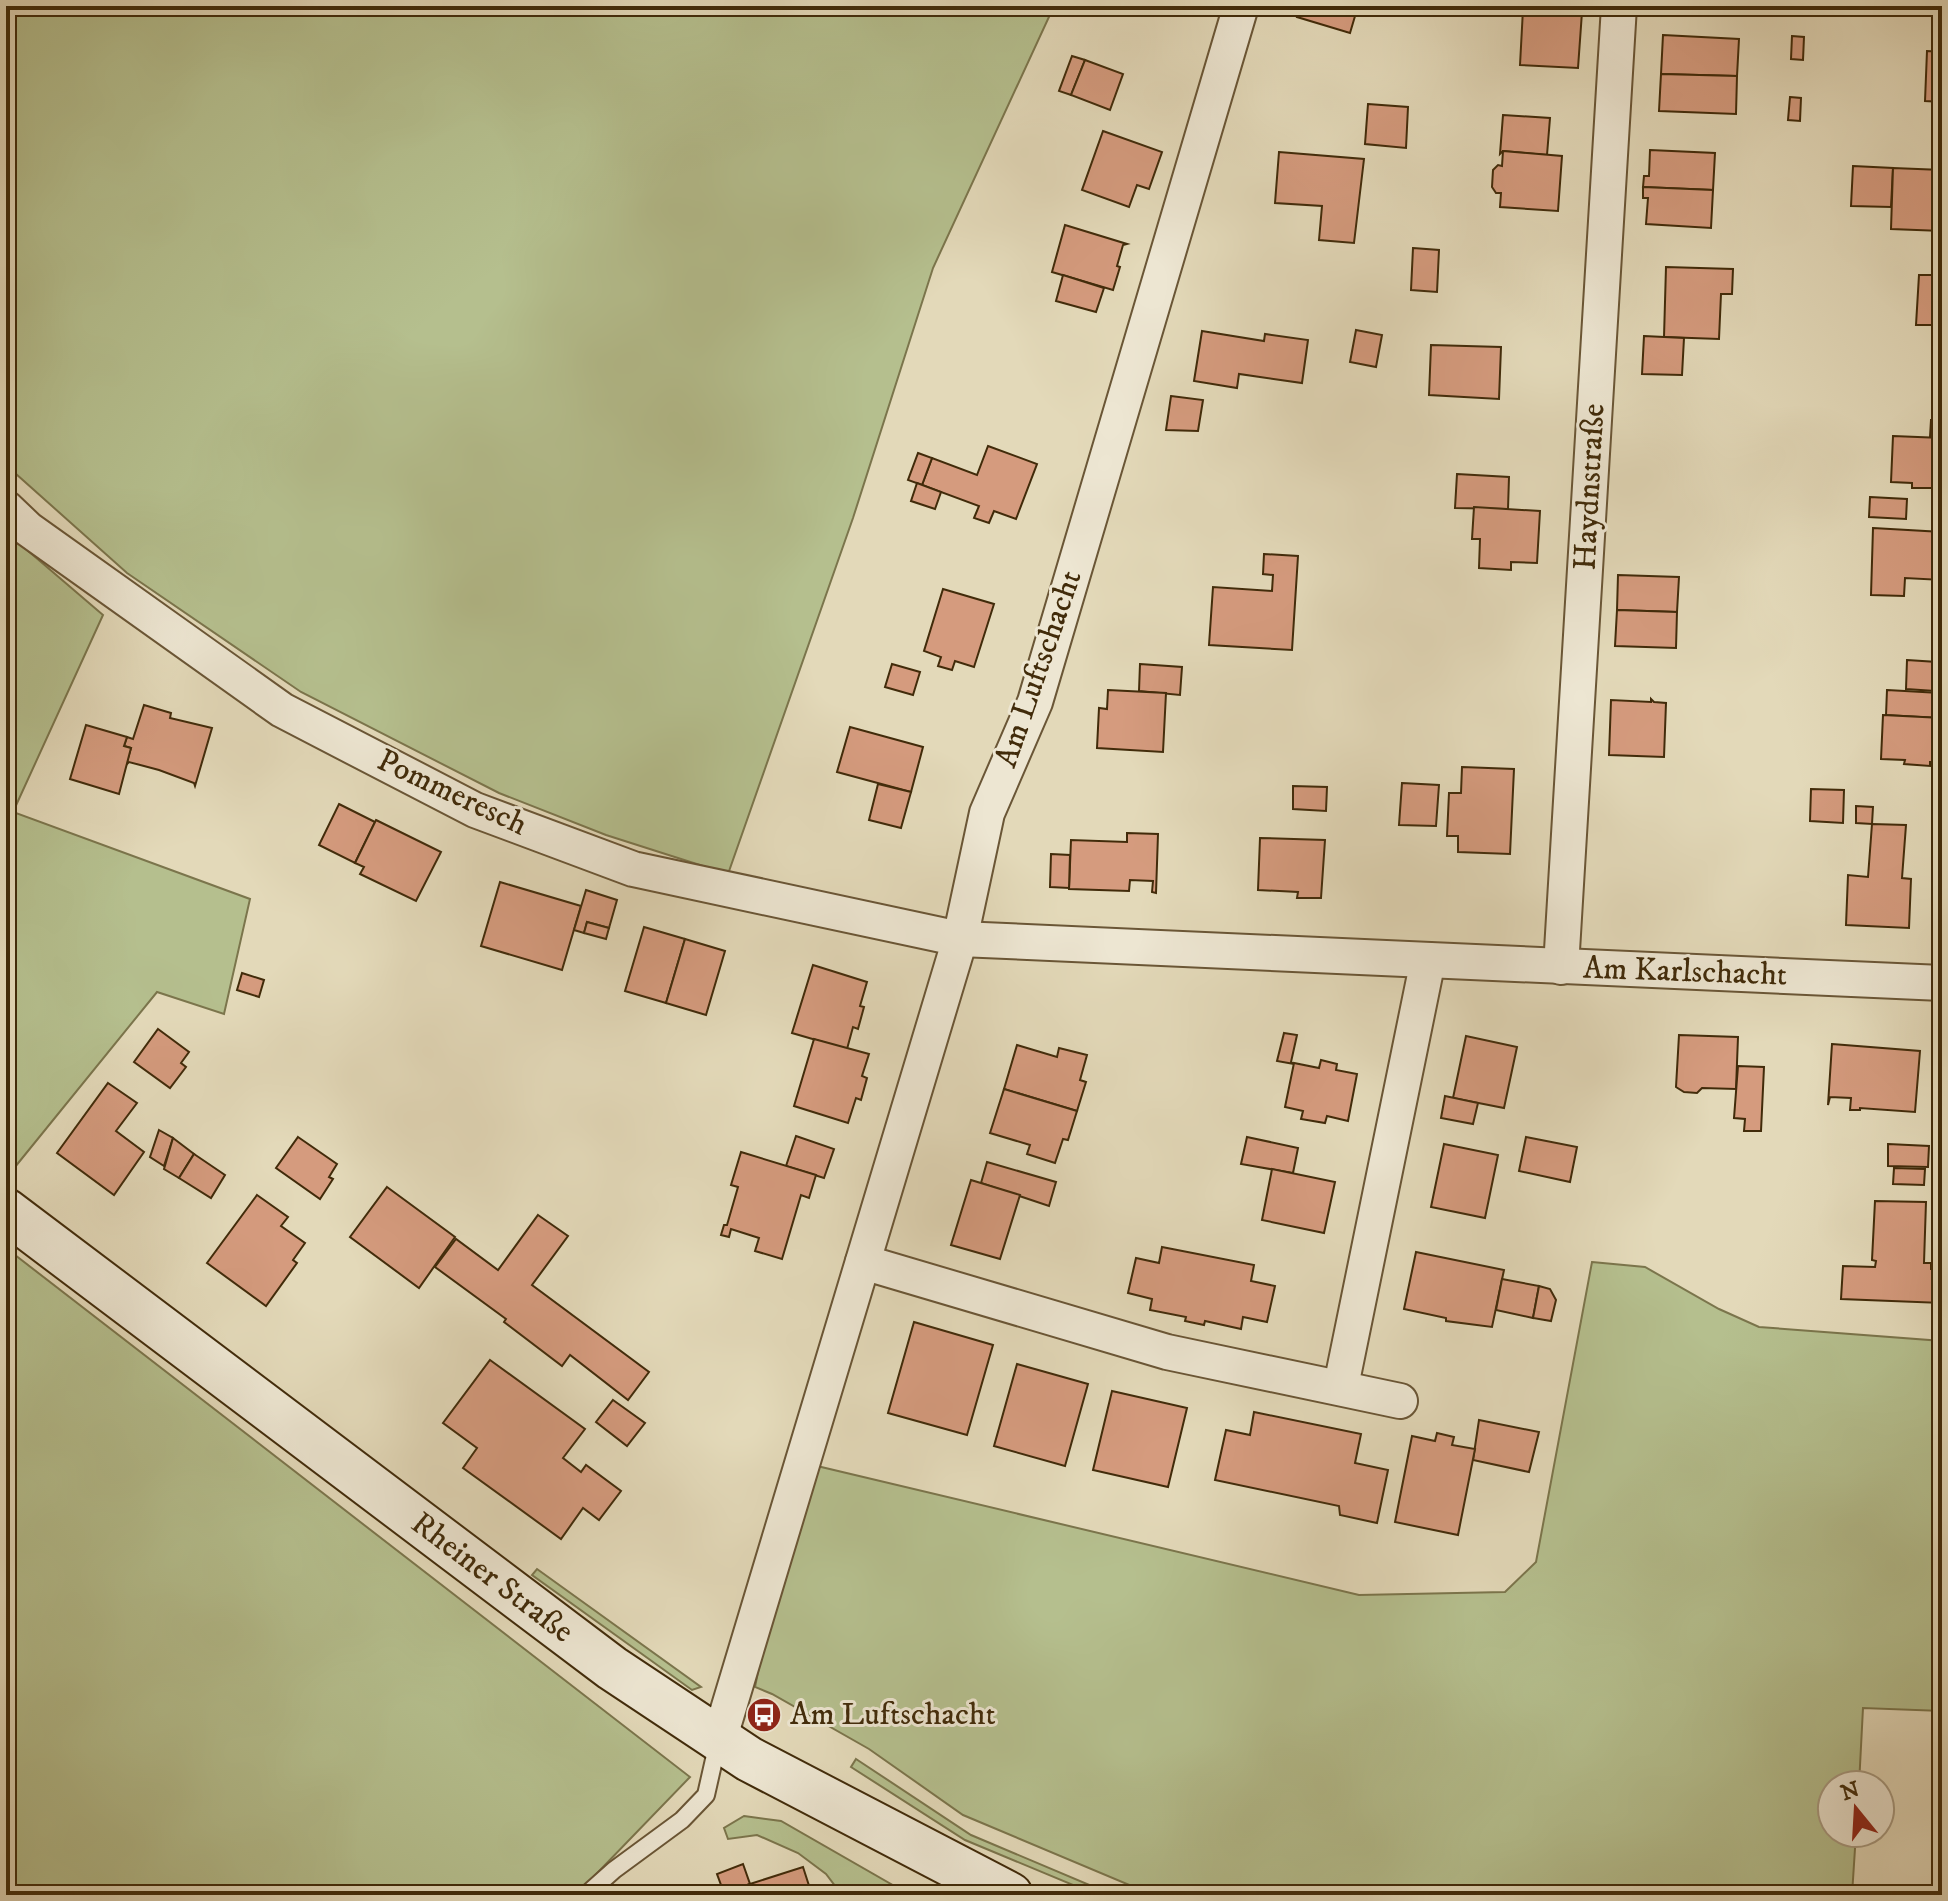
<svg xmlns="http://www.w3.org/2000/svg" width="1948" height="1901" font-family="'IM FELL DW Pica',serif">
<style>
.green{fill:#b5bf8e;stroke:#7b754c;stroke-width:2}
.building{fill:#d59b7e;stroke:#412b0a;stroke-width:2}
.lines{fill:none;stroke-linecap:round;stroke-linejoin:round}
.service-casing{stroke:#6a5636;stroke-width:20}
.minor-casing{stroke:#6a5636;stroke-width:38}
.secondary-casing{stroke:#412b0a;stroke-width:48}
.service{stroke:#ede6d2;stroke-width:16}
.minor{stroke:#ede6d2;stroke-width:34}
.secondary{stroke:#ede6d2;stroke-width:44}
.labels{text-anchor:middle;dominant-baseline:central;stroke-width:6;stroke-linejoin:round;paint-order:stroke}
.street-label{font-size:32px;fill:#412b0a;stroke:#ede6d2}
.poi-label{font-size:32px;fill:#412b0a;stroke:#ede6d2;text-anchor:start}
</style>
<rect width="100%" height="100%" fill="#e3d9b9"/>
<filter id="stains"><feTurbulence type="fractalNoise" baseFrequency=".0025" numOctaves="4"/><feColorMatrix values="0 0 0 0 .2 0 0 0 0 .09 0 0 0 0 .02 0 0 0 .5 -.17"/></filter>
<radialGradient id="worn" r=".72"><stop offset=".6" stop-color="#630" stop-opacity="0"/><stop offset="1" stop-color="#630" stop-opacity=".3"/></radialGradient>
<g class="green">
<path d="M6,6H1054L933,268L853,518L728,874L606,835L499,793L301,692L127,573L6,465Z"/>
<path d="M6,532L103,615L13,812L250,899L224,1014L157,992L15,1167L6,1160Z"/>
<path d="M6,1248L690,1777L576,1895H6Z"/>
<path d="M1592,1262L1645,1267L1719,1309L1759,1327L1942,1341V1711L1863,1708L1859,1785H1832V1833H1856L1852,1895H1153L963,1815L869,1749L772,1694L755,1687L767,1627L817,1466L1359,1595L1505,1592L1536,1562Z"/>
<path d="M537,1569L701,1687L692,1690L532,1575Z"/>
<path d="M856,1759L971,1835L1113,1895H1097L965,1840L851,1767Z"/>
<path d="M744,1816L781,1821L910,1895H842L826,1874L798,1853L757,1835L728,1839L724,1828Z"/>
</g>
<g class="building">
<path d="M1301,6H1358L1350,33L1297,17Z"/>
<path d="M1523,9L1582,12L1578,68L1520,65Z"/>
<path d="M1663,35L1739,39L1737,76L1661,74Z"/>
<path d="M1792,36L1804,37L1803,60L1791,59Z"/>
<path d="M1927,51L1942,52V102L1925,101Z"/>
<path d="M1072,56L1085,60L1071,95L1059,91Z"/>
<path d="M1085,60L1123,74L1110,110L1071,95Z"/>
<path d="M1661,74L1737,76L1736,114L1659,111Z"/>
<path d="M1790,97L1801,98L1800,121L1788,120Z"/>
<path d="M1368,104L1408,107L1406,148L1365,144Z"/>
<path d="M1503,115L1550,118L1547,155L1503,151L1500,154Z"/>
<path d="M1103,131L1162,152L1149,189L1137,185L1129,207L1082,190Z"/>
<path d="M1650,150L1715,153L1713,190L1643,187L1644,176H1649Z"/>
<path d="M1503,151L1562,156L1558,211L1500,207L1501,193H1496L1492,187L1493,170L1498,165L1502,166Z"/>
<path d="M1279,152L1364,159L1354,243L1319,240L1322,206L1275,203Z"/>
<path d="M1853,166L1893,168L1891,207L1851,206Z"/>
<path d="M1893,168L1942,170V231L1891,229Z"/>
<path d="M1643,187L1713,190L1711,228L1646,224L1648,198H1643Z"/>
<path d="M1065,225L1127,244L1123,245L1117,266L1120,267L1113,290L1052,272Z"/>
<path d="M1413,248L1439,250L1437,292L1411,290Z"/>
<path d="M1666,267L1733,269L1732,294H1721L1719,339L1664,337Z"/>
<path d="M1063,275L1104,288L1096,312L1056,301Z"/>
<path d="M1919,275H1942V325H1916Z"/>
<path d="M1356,330L1382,335L1376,367L1350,362Z"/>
<path d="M1202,331L1264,341L1265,334L1308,340L1302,383L1239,374L1237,388L1194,381Z"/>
<path d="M1644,336L1684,338L1682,375L1642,374Z"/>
<path d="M1431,345L1501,347L1499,399L1429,395Z"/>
<path d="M1171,396L1203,400L1198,431L1166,430Z"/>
<path d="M1931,420H1942V438L1930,437Z"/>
<path d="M1893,436L1942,438V484H1935L1934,488H1912V483L1891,482Z"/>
<path d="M988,446L1037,464L1016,519L994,511L989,523L974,518L979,506L922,485L932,458L977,475Z"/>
<path d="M918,453L932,458L922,485L908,480Z"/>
<path d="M1457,474L1509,477L1508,509L1455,508Z"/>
<path d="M917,483L941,492L935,509L911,501Z"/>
<path d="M1870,497L1907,499L1906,519L1869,517Z"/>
<path d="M1474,507L1540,511L1537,563L1511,562V570L1479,568L1480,539H1472Z"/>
<path d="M1873,528L1942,532V580L1905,578L1904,596L1871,595Z"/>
<path d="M1264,554L1298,556L1292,650L1209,645L1213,587L1272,591L1273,575L1263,574Z"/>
<path d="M1618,575L1679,577L1677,612L1617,610Z"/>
<path d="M943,589L994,604L974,667L955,661L952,670L938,666L941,657L924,651Z"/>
<path d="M1617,610L1677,612L1676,648L1615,646Z"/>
<path d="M1907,660L1937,662L1935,691L1906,689Z"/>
<path d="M892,664L920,672L913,695L885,687Z"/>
<path d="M1140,664L1182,667L1180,695L1139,691Z"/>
<path d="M1108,690L1166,693L1163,752L1097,748L1099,708L1107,709Z"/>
<path d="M1887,690L1940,693L1938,718L1886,715Z"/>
<path d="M1651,699L1654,702L1666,703L1664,757L1609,755L1611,700L1651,702Z"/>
<path d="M144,705L171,713L170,718L212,728L195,786L194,783L159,770L129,762L126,765L131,748L124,746L127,737L133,739Z"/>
<path d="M1883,715L1942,718V762H1930V766L1904,764L1905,760L1881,759Z"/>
<path d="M86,725L127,737L124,746L131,748L119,794L70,779Z"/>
<path d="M850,727L923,747L911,792L837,772Z"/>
<path d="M1462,767L1514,769L1510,854L1458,852V836H1447L1449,793H1461Z"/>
<path d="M1402,783L1439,785L1436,826L1399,825Z"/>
<path d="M878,784L911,792L901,828L869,820Z"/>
<path d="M1293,786L1327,787L1326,811L1293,809Z"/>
<path d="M1811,789L1844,790L1843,823L1810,821Z"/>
<path d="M339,804L375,822L355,863L319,845Z"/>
<path d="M1856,806L1873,807L1872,824L1856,823Z"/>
<path d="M376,820L441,852L416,901L360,874L364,867L355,863Z"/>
<path d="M1872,824L1906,825L1902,878L1911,879L1909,928L1846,925L1848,875L1868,877Z"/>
<path d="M1127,833L1158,834L1156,893L1152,892L1153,881L1130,880L1129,891L1069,889L1071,840L1127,842Z"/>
<path d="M1260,838L1325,840L1321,898H1297L1298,892L1258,890Z"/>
<path d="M1051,854L1070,855L1069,888L1050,887Z"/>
<path d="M500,882L581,906L562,970L481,946Z"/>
<path d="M586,890L617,900L609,928L587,922L584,933L574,930Z"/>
<path d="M587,922L609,928L606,939L584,933Z"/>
<path d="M644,927L685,939L666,1003L625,991Z"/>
<path d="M685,939L725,951L706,1015L666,1003Z"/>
<path d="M813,965L867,982L860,1006L864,1007L858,1029L853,1027L847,1049L792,1033Z"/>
<path d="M242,973L264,980L259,997L237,990Z"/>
<path d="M158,1029L189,1052L181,1063L186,1067L170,1088L134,1062Z"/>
<path d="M1284,1033L1297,1035L1291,1062L1294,1064L1277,1061Z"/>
<path d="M1679,1035L1738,1037L1736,1089L1702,1088L1697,1093L1684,1092L1676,1087Z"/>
<path d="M1466,1036L1517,1047L1504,1108L1453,1098Z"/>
<path d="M814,1039L869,1054L862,1076L867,1078L861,1100L856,1098L848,1123L794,1106Z"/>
<path d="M1832,1044L1920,1051L1915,1112L1860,1108V1110H1850L1851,1098L1830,1097L1828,1105Z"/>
<path d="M1017,1045L1057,1057L1059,1048L1087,1055L1080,1080L1086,1082L1077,1111L1004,1089Z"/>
<path d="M1321,1060L1337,1064L1336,1070L1357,1074L1348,1121L1327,1116L1325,1123L1301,1119L1303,1111L1285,1107L1294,1063L1319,1068Z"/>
<path d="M1738,1066L1764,1067L1761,1131H1744L1745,1119L1734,1118Z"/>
<path d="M108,1083L137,1103L116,1131L144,1152L114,1195L57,1153Z"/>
<path d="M1004,1089L1077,1111L1068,1140L1063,1139L1055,1163L1027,1154L1030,1145L990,1133Z"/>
<path d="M1445,1096L1478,1103L1473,1124L1441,1118Z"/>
<path d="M159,1130L173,1138L164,1166L150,1157Z"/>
<path d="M796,1136L834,1149L824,1178L786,1166Z"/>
<path d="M298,1137L337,1164L329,1177L333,1179L320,1199L276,1168Z"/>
<path d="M1247,1137L1298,1148L1293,1173L1241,1164Z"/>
<path d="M1526,1137L1577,1147L1570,1182L1519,1171Z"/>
<path d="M173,1138L194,1154L179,1178L164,1169Z"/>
<path d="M1444,1144L1498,1155L1485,1218L1431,1207Z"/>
<path d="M1888,1144L1929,1146L1928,1167L1888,1166Z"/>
<path d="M741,1152L816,1175L809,1198L801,1195L782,1259L755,1251L759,1238L731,1229L729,1237L721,1235L724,1225H727L738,1187L731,1185Z"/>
<path d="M194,1154L225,1175L211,1198L179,1178Z"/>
<path d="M987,1162L1056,1182L1049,1206L981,1183Z"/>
<path d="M1894,1168L1925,1169L1924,1185L1893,1184Z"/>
<path d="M1272,1169L1335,1182L1324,1233L1262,1220Z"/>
<path d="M971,1180L1020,1195L1000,1259L951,1245Z"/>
<path d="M387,1187L455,1237L419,1288L350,1237Z"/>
<path d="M257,1195L288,1217L281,1226L305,1243L293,1260L297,1263L266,1306L207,1263Z"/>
<path d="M1875,1201L1926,1202L1924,1263H1931V1269H1938V1277H1942V1303L1841,1299L1843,1266L1875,1267L1876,1261L1872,1260Z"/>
<path d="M538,1215L568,1236L532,1285L649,1372L628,1400L570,1355L562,1366L504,1322L506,1319L435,1267L456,1239L498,1270Z"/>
<path d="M1162,1247L1254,1265L1251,1281L1275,1286L1267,1322L1243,1317L1241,1329L1205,1321L1204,1325L1185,1321L1186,1317L1150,1310L1152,1299L1128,1293L1136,1258L1159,1263Z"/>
<path d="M1416,1252L1504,1270L1492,1327L1446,1321V1318L1404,1309Z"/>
<path d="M1502,1279L1539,1286L1533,1318L1496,1310Z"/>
<path d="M1539,1286L1550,1289L1556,1300L1551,1321L1533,1318Z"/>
<path d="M914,1322L993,1345L967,1435L888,1413Z"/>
<path d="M490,1360L585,1429L563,1458L581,1472L586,1465L621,1491L599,1520L583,1508L561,1539L463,1468L477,1448L443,1423Z"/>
<path d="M1017,1364L1088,1384L1065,1466L994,1446Z"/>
<path d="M1112,1391L1187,1408L1168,1487L1093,1470Z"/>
<path d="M613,1400L645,1423L627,1446L596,1422Z"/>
<path d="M1254,1412L1361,1434L1355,1463L1388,1470L1377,1523L1340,1515L1339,1506L1215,1480L1226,1430L1250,1435Z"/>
<path d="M1479,1420L1539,1432L1529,1472L1473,1460Z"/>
<path d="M1437,1433L1454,1437L1452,1445L1475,1449L1458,1535L1395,1522L1412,1436L1435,1441Z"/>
<path d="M1937,1843H1942V1878H1936Z"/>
<path d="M743,1864L750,1884L724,1893L717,1874Z"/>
<path d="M803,1867L812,1895H720L750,1884Z"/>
</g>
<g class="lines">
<g class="service-casing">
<path id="service" d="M586,1895L614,1870L682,1820L706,1795L718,1742"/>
</g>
<g class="minor-casing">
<g id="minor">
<path d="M6,508L28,529L282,710L475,810L633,869L960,939L1942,983"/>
<path d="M1561,967L1619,6"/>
<path d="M863,1262L1167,1352L1400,1401"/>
<path d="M1341,1386L1428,960"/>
<path d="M719,1740L960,939L987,813L1035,702L1241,6"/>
</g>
</g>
<g class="secondary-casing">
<path id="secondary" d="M6,1211L612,1668L749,1759L1010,1895"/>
</g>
<use href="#service" class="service"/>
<use href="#minor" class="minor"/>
<use href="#secondary" class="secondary"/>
</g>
<defs>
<g id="bus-disc" transform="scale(1.8)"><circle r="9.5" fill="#8f2418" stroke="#ede6d2"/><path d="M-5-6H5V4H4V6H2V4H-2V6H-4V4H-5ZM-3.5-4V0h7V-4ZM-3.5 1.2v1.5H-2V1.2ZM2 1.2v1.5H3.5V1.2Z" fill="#fff"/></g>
</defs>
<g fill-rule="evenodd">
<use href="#bus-disc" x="764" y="1715"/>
</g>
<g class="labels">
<g class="street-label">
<text transform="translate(1590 487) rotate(-87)">Haydnstraße</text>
<text transform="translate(1039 669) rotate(-71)">Am Luftschacht</text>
<text transform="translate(452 793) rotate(25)">Pommeresch</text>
<text transform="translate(1685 972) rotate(2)">Am Karlschacht</text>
<text transform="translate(492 1578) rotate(37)">Rheiner Straße</text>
</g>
<g class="poi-label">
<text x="790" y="1715">Am Luftschacht</text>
</g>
</g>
<rect width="1948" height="1901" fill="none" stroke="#e3d9b9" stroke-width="32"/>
<rect x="8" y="8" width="1932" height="1885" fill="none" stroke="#412b0a" stroke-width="4"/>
<rect x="16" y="16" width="1916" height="1869" fill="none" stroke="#412b0a" stroke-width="2"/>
<g transform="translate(1856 1809) rotate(342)"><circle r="38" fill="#ede6d2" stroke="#a89b82" stroke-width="2"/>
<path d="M0-6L14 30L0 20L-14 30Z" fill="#8f2418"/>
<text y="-12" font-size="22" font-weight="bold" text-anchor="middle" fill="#412b0a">N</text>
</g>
<rect width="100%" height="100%" filter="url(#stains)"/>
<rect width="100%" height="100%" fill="url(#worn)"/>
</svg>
